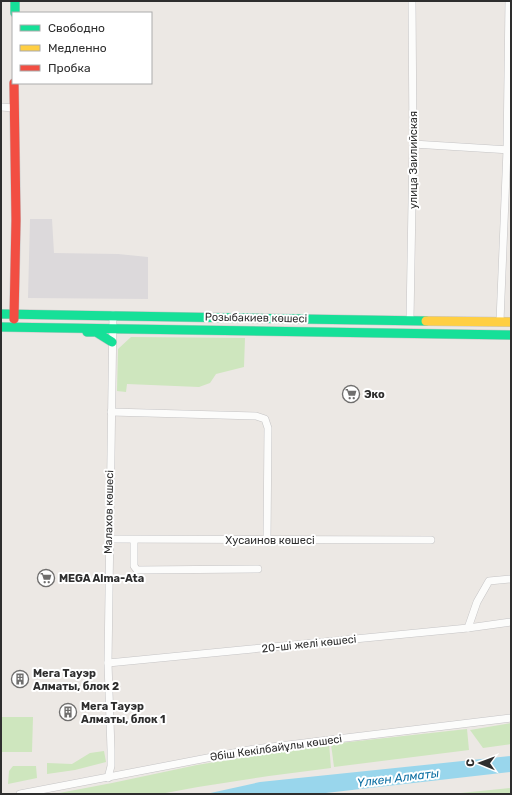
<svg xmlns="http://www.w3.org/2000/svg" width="512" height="795" font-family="Rubik,sans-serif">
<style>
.industrial{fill:#dcd9db}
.green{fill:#cee6be}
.water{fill:#99d6ec}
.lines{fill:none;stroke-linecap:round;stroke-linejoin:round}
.street-casing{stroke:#c5c4c5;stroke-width:8}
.fast-casing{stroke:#c5c4c5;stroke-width:10}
.slow-casing{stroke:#c5c4c5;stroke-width:10}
.jam-casing{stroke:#c5c4c5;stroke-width:10}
.street{stroke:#fcfcfb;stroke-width:7}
.fast{stroke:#16e098;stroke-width:9}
.slow{stroke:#ffcf43;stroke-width:9}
.jam{stroke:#f24e42;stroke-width:9}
.labels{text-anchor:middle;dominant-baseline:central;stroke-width:4;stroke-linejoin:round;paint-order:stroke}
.street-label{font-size:11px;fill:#2e2e2e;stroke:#fff}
.poi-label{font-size:11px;font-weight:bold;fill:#2e2e2e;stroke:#fff;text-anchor:start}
.water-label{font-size:12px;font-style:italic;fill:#0d6fa3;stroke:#fff}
</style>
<rect width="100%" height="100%" fill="#ece8e4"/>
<path class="industrial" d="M30,219H52L54,253L118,254L148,257V299L28,298Z"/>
<g class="green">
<path d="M131,337L245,338L244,367L216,374L210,383L199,387L127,384L126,392L117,391L118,349Z"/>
<path d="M1,717H33L32,752H1Z"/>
<path d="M511,723V744L483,748L470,730Z"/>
<path d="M467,729L469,750L334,767L331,744Z"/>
<path d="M329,743L331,768L269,776L198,787L160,794H54L112,783L197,765Z"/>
<path d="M104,751L106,762L75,770L47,774V763L72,764L90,753Z"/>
<path d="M13,766H36L37,778L8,784L9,771Z"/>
<path d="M511,788V794H451Z"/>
</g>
<path class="water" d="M511,756V772L317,794H206L260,782Z"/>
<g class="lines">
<g class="street-casing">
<g id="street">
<path d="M1,107L14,108"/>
<path d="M413,144L511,150"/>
<path d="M410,320L413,144L412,1"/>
<path d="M500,321L507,150L509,1"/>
<path d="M111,412L256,416L265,419L268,428L267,540"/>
<path d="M109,539L431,540"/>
<path d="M134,540V566L137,570L258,569"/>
<path d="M468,628L477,602L489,581L511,579"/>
<path d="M108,663L468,628L511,622"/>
<path d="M108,778L111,766V750L108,663L113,315"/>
<path d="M20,794L254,749L511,718"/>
</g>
</g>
<g class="fast-casing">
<g id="fast">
<path d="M15,1V13"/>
<path d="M1,314L426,321"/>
<path d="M1,327L511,335"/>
<path d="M87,332H96L112,342"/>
</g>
</g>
<g class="slow-casing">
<path id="slow" d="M426,321L511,322"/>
</g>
<g class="jam-casing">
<path id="jam" d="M14,83L16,220L14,319"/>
</g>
<use href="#street" class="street"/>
<use href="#fast" class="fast"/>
<use href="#slow" class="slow"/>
<use href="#jam" class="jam"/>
</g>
<defs>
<g id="supermarket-ring" transform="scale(0.9)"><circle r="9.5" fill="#fff" stroke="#706f6e" stroke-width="1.5"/><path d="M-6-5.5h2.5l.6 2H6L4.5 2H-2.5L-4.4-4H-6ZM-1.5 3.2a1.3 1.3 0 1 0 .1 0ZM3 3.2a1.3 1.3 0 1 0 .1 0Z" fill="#706f6e"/></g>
<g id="building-ring" transform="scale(0.9)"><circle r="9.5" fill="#fff" stroke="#706f6e" stroke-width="1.5"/><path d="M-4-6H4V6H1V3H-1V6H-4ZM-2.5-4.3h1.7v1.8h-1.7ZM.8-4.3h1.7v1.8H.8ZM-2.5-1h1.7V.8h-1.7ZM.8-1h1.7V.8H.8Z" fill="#706f6e"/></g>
</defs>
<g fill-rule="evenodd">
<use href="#supermarket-ring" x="351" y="394"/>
<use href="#supermarket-ring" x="46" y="578"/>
<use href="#building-ring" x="20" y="679"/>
<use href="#building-ring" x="68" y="712"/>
</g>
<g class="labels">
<g class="street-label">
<text transform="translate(413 160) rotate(-90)">улица Заилийская</text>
<text transform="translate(256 318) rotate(1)">Розыбакиев көшесі</text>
<text transform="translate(109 512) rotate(-89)">Малахов көшесі</text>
<text x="270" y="540">Хусаинов көшесі</text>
<text transform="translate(309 644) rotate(-6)">20-ші желі көшесі</text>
<text transform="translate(276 748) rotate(-8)">Әбіш Кекілбайұлы көшесі</text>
</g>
<g class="poi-label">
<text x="364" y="394">Эко</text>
<text x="59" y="578">MEGA Alma-Ata</text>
<text x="33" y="673">Мега Тауэр<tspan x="33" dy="13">Алматы, блок 2</tspan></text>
<text x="81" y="706">Мега Тауэр<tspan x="81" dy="13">Алматы, блок 1</tspan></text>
</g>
<g class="water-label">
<text transform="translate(398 778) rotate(-7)">Үлкен Алматы</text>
</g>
</g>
<rect width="512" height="795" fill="none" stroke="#2e2e2e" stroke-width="4"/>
<rect x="12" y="12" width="140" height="72" fill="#ffffff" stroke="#ababab"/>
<rect x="20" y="25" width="20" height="6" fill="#16e098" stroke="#ababab"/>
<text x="48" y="32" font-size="12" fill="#2e2e2e">Свободно</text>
<rect x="20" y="45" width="20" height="6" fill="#ffcf43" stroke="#ababab"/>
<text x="48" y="52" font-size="12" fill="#2e2e2e">Медленно</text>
<rect x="20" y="65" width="20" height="6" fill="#f24e42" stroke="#ababab"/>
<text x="48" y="72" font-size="12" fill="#2e2e2e">Пробка</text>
<g transform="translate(480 763) rotate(271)" stroke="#ffffff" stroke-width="3" paint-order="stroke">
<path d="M0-3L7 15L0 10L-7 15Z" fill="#2e2e2e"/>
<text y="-6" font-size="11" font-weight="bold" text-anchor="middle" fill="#2e2e2e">С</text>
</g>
</svg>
